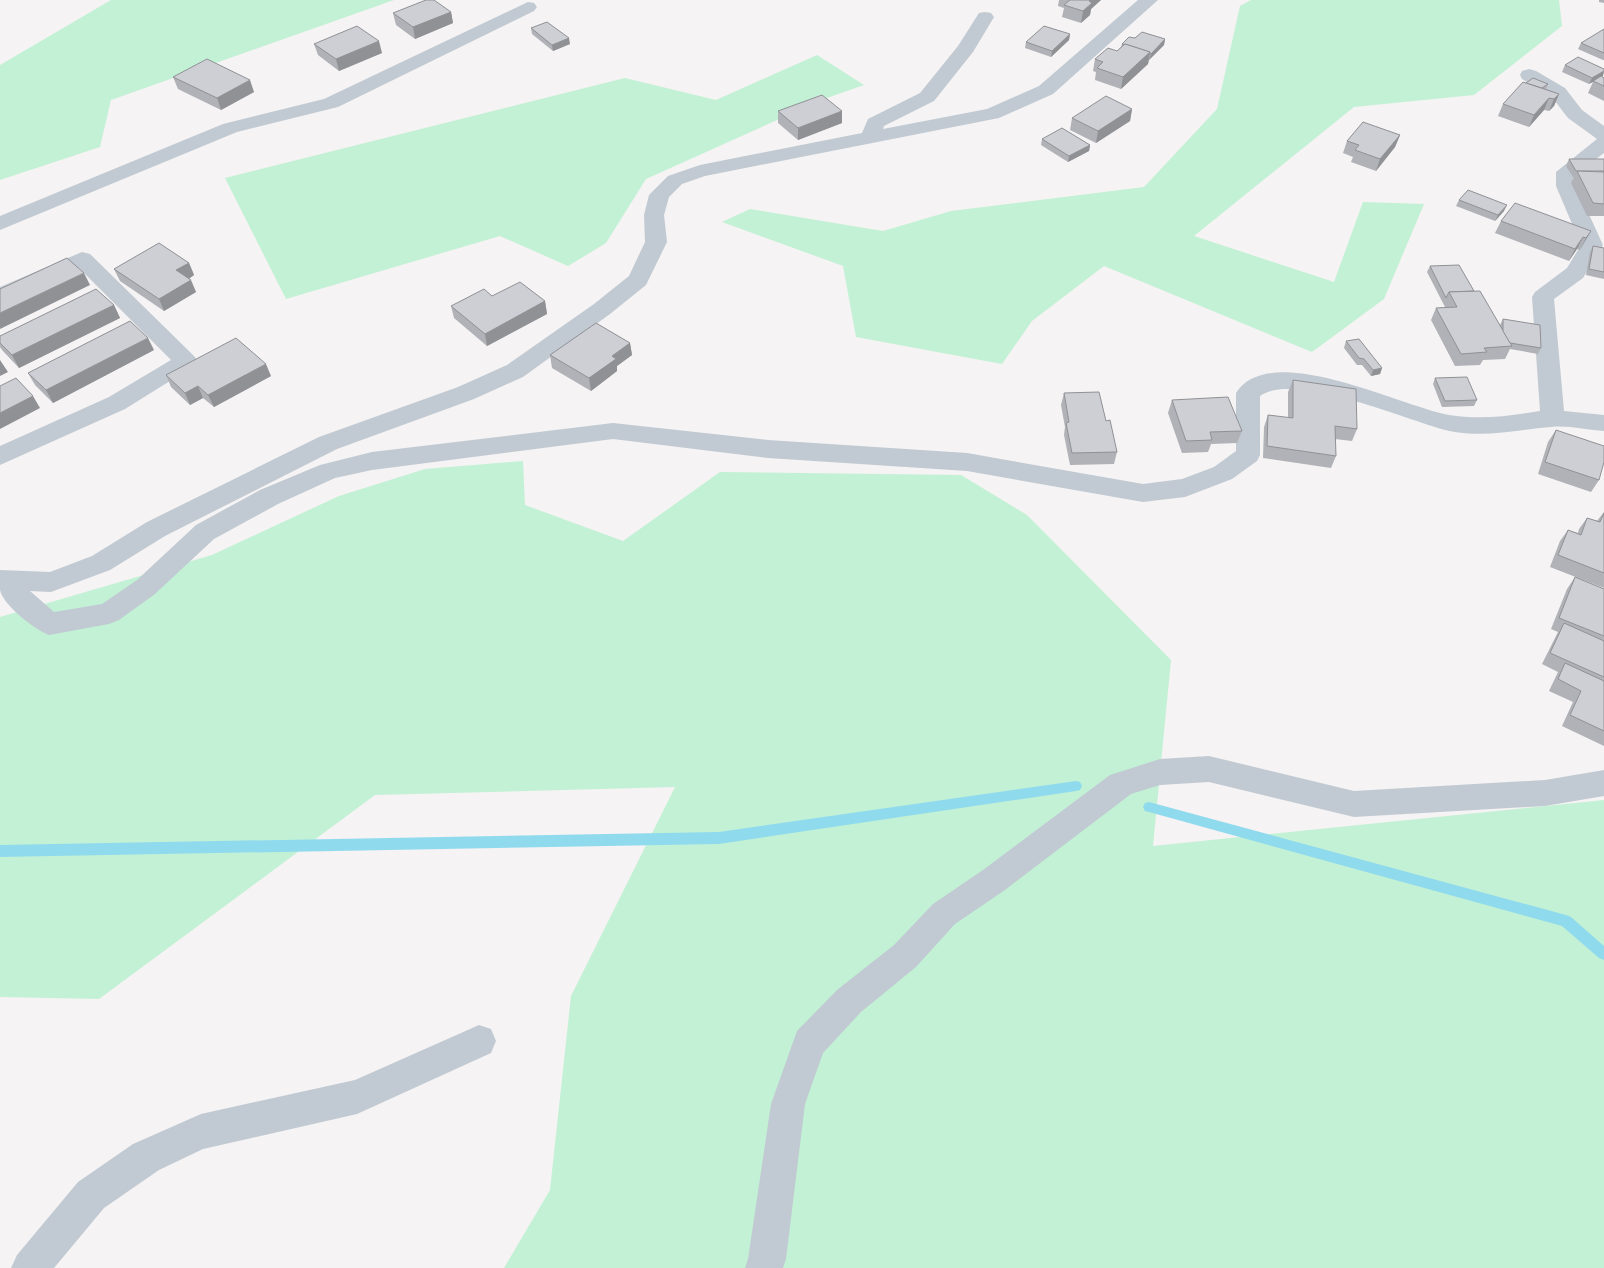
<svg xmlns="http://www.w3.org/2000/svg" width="1604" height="1268" font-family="Manrope,sans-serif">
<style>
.green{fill:#c3f1d5}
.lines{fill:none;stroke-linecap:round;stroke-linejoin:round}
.stream{fill:#90daee;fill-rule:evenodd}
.minor{fill:#c1cad2;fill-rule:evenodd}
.wall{fill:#b0b2b7}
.shaded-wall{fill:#909195}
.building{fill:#cdcfd5;stroke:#909195}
</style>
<rect width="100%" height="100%" fill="#f5f3f3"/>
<g class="green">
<path d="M111,0H394L111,100L100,147L0,180V65Z"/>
<path d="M1251,0H1559L1562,26L1474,95L1354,107L1194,236L1334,282L1363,202L1424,204L1384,299L1312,352L1104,266L1032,321L1002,364L856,337L843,266L722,222L750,209L883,231L951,211L1144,187L1217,109L1240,6Z"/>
<path d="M817,55L864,85L824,99L646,179L606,243L568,266L500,236L286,299L225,178L625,78L716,100Z"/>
<path d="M523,461L525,505L623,541L720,472L961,475L1027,515L1171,660L1153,846L1604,800V1268H504L550,1190L571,996L675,787L375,795L99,999L0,997V617L212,555L339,496L425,469Z"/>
</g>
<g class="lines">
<g class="stream">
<path d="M1076,781L1080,782L1082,786L1080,790L1076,791L719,844L0,857V845L719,832Z"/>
<path d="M1149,802L1566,915L1571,917L1604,946V960L1599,958L1562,926L1149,812L1145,811L1143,807L1145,803Z"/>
</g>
<g class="minor">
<path d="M1138,0H1158L1053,94L999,118L705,176L682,184L669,197L664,215L667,242L646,285L610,314L523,377L474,399L337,449L165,536L110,570L51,592L30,591L54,612L102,604L137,580L196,525L260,490L320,465L372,452L613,423L768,440L967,453L1143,484L1182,479L1214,467L1236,451V393C1269,339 1402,407 1449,415C1480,420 1510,416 1540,411L1532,297L1535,292L1567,268L1581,245L1556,186V172L1597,139L1568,118L1551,96L1522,79L1520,75L1522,71L1529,69L1536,71L1565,88L1582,110L1604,126V153L1576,174V186L1603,245L1583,278L1554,299L1564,411L1604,415V431C1587,430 1568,425 1551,427C1513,430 1477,440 1438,428C1401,417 1291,372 1260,396V455L1257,461L1232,479L1185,497L1143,502L967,471L768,458L613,439L372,470L335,478L278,504L214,539L155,594L119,620L109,624L49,635C35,630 3,605 0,590C0,584 0,576 0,570L50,572L92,556L147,522L319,437L458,387L507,365L594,304L629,276L645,242L644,215L649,195L668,176L700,165L862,133L868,119L920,93L958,46L979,13L985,12L991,13L994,17L973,52L934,101L884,126L883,129L987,109L1039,86Z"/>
<path d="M528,2L534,3L537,7L534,11L338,107L237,132L0,230V216L223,124L324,99Z"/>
<path d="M82,252L90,254L194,356L198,361L194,366L125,409L0,465V446L109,397L171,360L79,268L0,302V287Z"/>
<path d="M1209,756L1354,791L1545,780L1604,770V796L1545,806L1354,817L1209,782L1160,785L1131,794L1005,890L955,924L916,967L861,1012L823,1053L805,1104L786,1259L783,1268H745L748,1259L771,1104L797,1031L837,990L894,945L933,904L983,870L1110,775L1160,759Z"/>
<path d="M479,1025L491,1029L496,1041L491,1053L357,1114L203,1149L159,1170L104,1208L54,1268H11L17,1255L78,1182L133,1144L201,1114L355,1080Z"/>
</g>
</g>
<g class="wall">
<path d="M1059,0H1101L1091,9L1090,15L1081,23L1062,17L1064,8L1058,6Z"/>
<path d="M1599,0H1604V3L1599,2Z"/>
<path d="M451,12L453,23L415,39L396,25L393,13Z"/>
<path d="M531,28L570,44L553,51L532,34Z"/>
<path d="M1604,30V60H1603L1578,49L1581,43Z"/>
<path d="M1070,34L1069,40L1051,57L1025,48L1026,42Z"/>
<path d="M1135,38L1165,39L1164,45L1149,60L1148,64L1121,89L1095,80L1096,72L1093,71L1095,59L1117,51L1121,47L1122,44Z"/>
<path d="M314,44L382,53L339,71L318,55Z"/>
<path d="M1565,65L1604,69V73L1601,77L1604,78V101L1588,93L1593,82L1589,84L1562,72Z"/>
<path d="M173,77L254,92L221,110L178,89Z"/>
<path d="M1526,83L1548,84L1546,89L1559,94L1554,106L1549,111L1544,110L1529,127L1498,116L1503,104Z"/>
<path d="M1132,109L1130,121L1096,143L1070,130L1072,118Z"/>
<path d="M778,111H842V123L798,140L778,123Z"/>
<path d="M1400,135L1395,147L1376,171L1351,162L1353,157L1343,153L1347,141Z"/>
<path d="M1042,139L1090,145L1089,151L1068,162L1041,145Z"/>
<path d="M1569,159H1604V216H1587L1571,183L1574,177H1573L1566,166Z"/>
<path d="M1459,200L1504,211L1495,221L1456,206Z"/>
<path d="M1501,221L1591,231L1584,243L1580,250L1577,249L1569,261L1495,233Z"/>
<path d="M1593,246L1604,248V279L1586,275L1590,252Z"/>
<path d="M189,263L194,275L189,279L196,292L164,311L120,281L114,269Z"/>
<path d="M1430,266L1474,291L1500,325L1503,319L1541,348L1538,354L1510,349L1505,359L1483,360L1480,365L1455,366L1431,320L1436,308L1445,307L1427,272Z"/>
<path d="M492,296L545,301L547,314L487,346L454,318L451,306Z"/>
<path d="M114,305L120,318L19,368L2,350L0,347V336Z"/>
<path d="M1346,341L1382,368L1380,374L1371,376L1362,365H1357L1344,348Z"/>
<path d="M630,343L632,355L617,366V371L591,391L552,368L550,355Z"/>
<path d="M154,350L53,403L35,385L28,373Z"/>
<path d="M166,375L271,376L214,407L203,398L190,405L171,387Z"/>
<path d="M1435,378L1477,400L1474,406L1442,407L1433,384Z"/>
<path d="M1293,380L1357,429L1352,441L1335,439L1336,456L1331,468L1263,458L1264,427L1268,415L1288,418V392Z"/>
<path d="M1064,393L1106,421L1117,452L1114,464L1070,465L1064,435L1065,427L1061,405Z"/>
<path d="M1172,400L1242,431L1237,443L1211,444L1208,452L1182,453L1168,413Z"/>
<path d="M1556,430L1599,480L1591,492L1538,474L1548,442Z"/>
<path d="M1604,512V588L1550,567L1560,541L1568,530L1578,533L1579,529L1587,518L1597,521Z"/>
<path d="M1575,577L1604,589V746L1562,726L1573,702L1549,691L1558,672L1542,664L1558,632L1551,629L1567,589Z"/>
</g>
<g class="shaded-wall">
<path d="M1090,0H1101L1091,9L1090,15L1081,23L1083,11Z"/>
<path d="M451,12L453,23L415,39L413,27Z"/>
<path d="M1070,34L1069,40L1051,57L1052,51Z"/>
<path d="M569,38L570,44L553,51L552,45Z"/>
<path d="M1165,39L1164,45L1149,60L1151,54Z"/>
<path d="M379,41L382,53L339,71L336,59Z"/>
<path d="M1150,52L1148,64L1121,89L1123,77Z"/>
<path d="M1604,71L1603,76L1589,84L1592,78Z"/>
<path d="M250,80L254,92L221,110L217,98Z"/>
<path d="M1559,94L1554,106L1549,111L1554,99Z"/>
<path d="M1549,98L1544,110L1529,127L1534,115Z"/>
<path d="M1132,109L1130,121L1096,143L1098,131Z"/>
<path d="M842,111V123L798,140V128Z"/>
<path d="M1400,135L1395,147L1376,171L1380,159Z"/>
<path d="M1090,145L1089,151L1068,162L1069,156Z"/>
<path d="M1507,205L1504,211L1495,221L1498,215Z"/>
<path d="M1591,231L1584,243L1580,250L1586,238Z"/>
<path d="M1583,237L1577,249L1569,261L1575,249Z"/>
<path d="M189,263L194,275L182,283L176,270Z"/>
<path d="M84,273L90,285L0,329V313Z"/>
<path d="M191,280L196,292L164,311L159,299Z"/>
<path d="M545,301L547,314L487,346L485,334Z"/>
<path d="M114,305L120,318L19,368L12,355Z"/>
<path d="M148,338L154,350L53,403L46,390Z"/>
<path d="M630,343L632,355L617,366V371L591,391L589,378L612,356Z"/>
<path d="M0,360L8,372L0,376Z"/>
<path d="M266,364L271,376L214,407L208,395Z"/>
<path d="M1382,368L1380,374L1371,376L1373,370Z"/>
<path d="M198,386L203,398L190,405L185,393Z"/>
<path d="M33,396L40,408L0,429V413Z"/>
</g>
<g class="building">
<path d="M426,0H434L451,12L413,27L393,13Z"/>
<path d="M1070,0H1090L1089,1L1092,3L1083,11L1064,5Z"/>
<path d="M547,22L569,38L552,45L531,28Z"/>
<path d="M357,26L379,41L336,59L314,44Z"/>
<path d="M1044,26L1070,34L1052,51L1026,42Z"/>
<path d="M1604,29V53L1581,43Z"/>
<path d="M1142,32L1165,39L1151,54L1150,53V52L1125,44L1123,45L1122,44L1129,37L1135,38Z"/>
<path d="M1125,44L1150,52L1123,77L1097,68L1103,62L1095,59L1108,48L1117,51Z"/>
<path d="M1578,57L1604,69V71L1592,78L1565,65Z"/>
<path d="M207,59L250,80L217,98L173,77Z"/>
<path d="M1601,76L1604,78V86L1593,81Z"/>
<path d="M1533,78L1548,84L1542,88L1526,83Z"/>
<path d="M1523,82L1559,94L1554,99L1549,98L1534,115L1503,104Z"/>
<path d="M822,95L842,111L798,128L778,111Z"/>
<path d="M1106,96L1132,109L1098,131L1072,118Z"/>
<path d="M1363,122L1400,135L1380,159L1355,150L1359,145L1347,141Z"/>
<path d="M1062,128L1090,145L1069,156L1042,139Z"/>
<path d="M1569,159H1604V171H1576Z"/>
<path d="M1577,171L1604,172V204L1593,203Z"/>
<path d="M1468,190L1507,205L1498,215L1459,200Z"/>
<path d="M1515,203L1591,231L1586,238L1583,237L1575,249L1501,221Z"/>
<path d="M159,243L189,263L176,270L191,280L159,299L114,269Z"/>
<path d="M1593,246L1604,248V272L1589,269Z"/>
<path d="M67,258L84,273L0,313V289Z"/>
<path d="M1459,265L1474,291L1449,292L1446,298L1430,266Z"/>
<path d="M520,282L545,301L485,334L451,306L484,289L492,296Z"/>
<path d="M96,289L114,305L12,355L0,343V336Z"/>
<path d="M1480,291L1512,346L1484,348L1487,352L1461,354L1436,308L1457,307L1449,292Z"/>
<path d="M1503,319L1540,325L1541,348L1510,343L1503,331Z"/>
<path d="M130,321L148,338L46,390L28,373Z"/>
<path d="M596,323L630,343L612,356L616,359L589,378L550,355Z"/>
<path d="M236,338L266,364L208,395L198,386L185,393L166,375Z"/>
<path d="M1359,339L1382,368L1373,370L1364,359L1359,358L1346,341Z"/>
<path d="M1467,377L1477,400L1445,401L1435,378Z"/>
<path d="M16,378L33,396L0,413V386Z"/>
<path d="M1293,380L1356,389L1357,429L1335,426L1336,456L1267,446L1268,415L1293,418Z"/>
<path d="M1099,392L1106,421L1110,420L1117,452L1072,453L1066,423L1069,422L1064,393Z"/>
<path d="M1228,397L1242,431L1210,432L1212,440L1186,441L1172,400Z"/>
<path d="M1556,430L1604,446V462L1599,480L1545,462Z"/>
<path d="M1604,513V573L1558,555L1568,530L1581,535L1587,518L1600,522Z"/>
<path d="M1575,577L1604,589V636L1559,618Z"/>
<path d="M1564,623L1604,641V677L1550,653Z"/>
<path d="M1565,663L1604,681V731L1570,715L1581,691L1558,679Z"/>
</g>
</svg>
